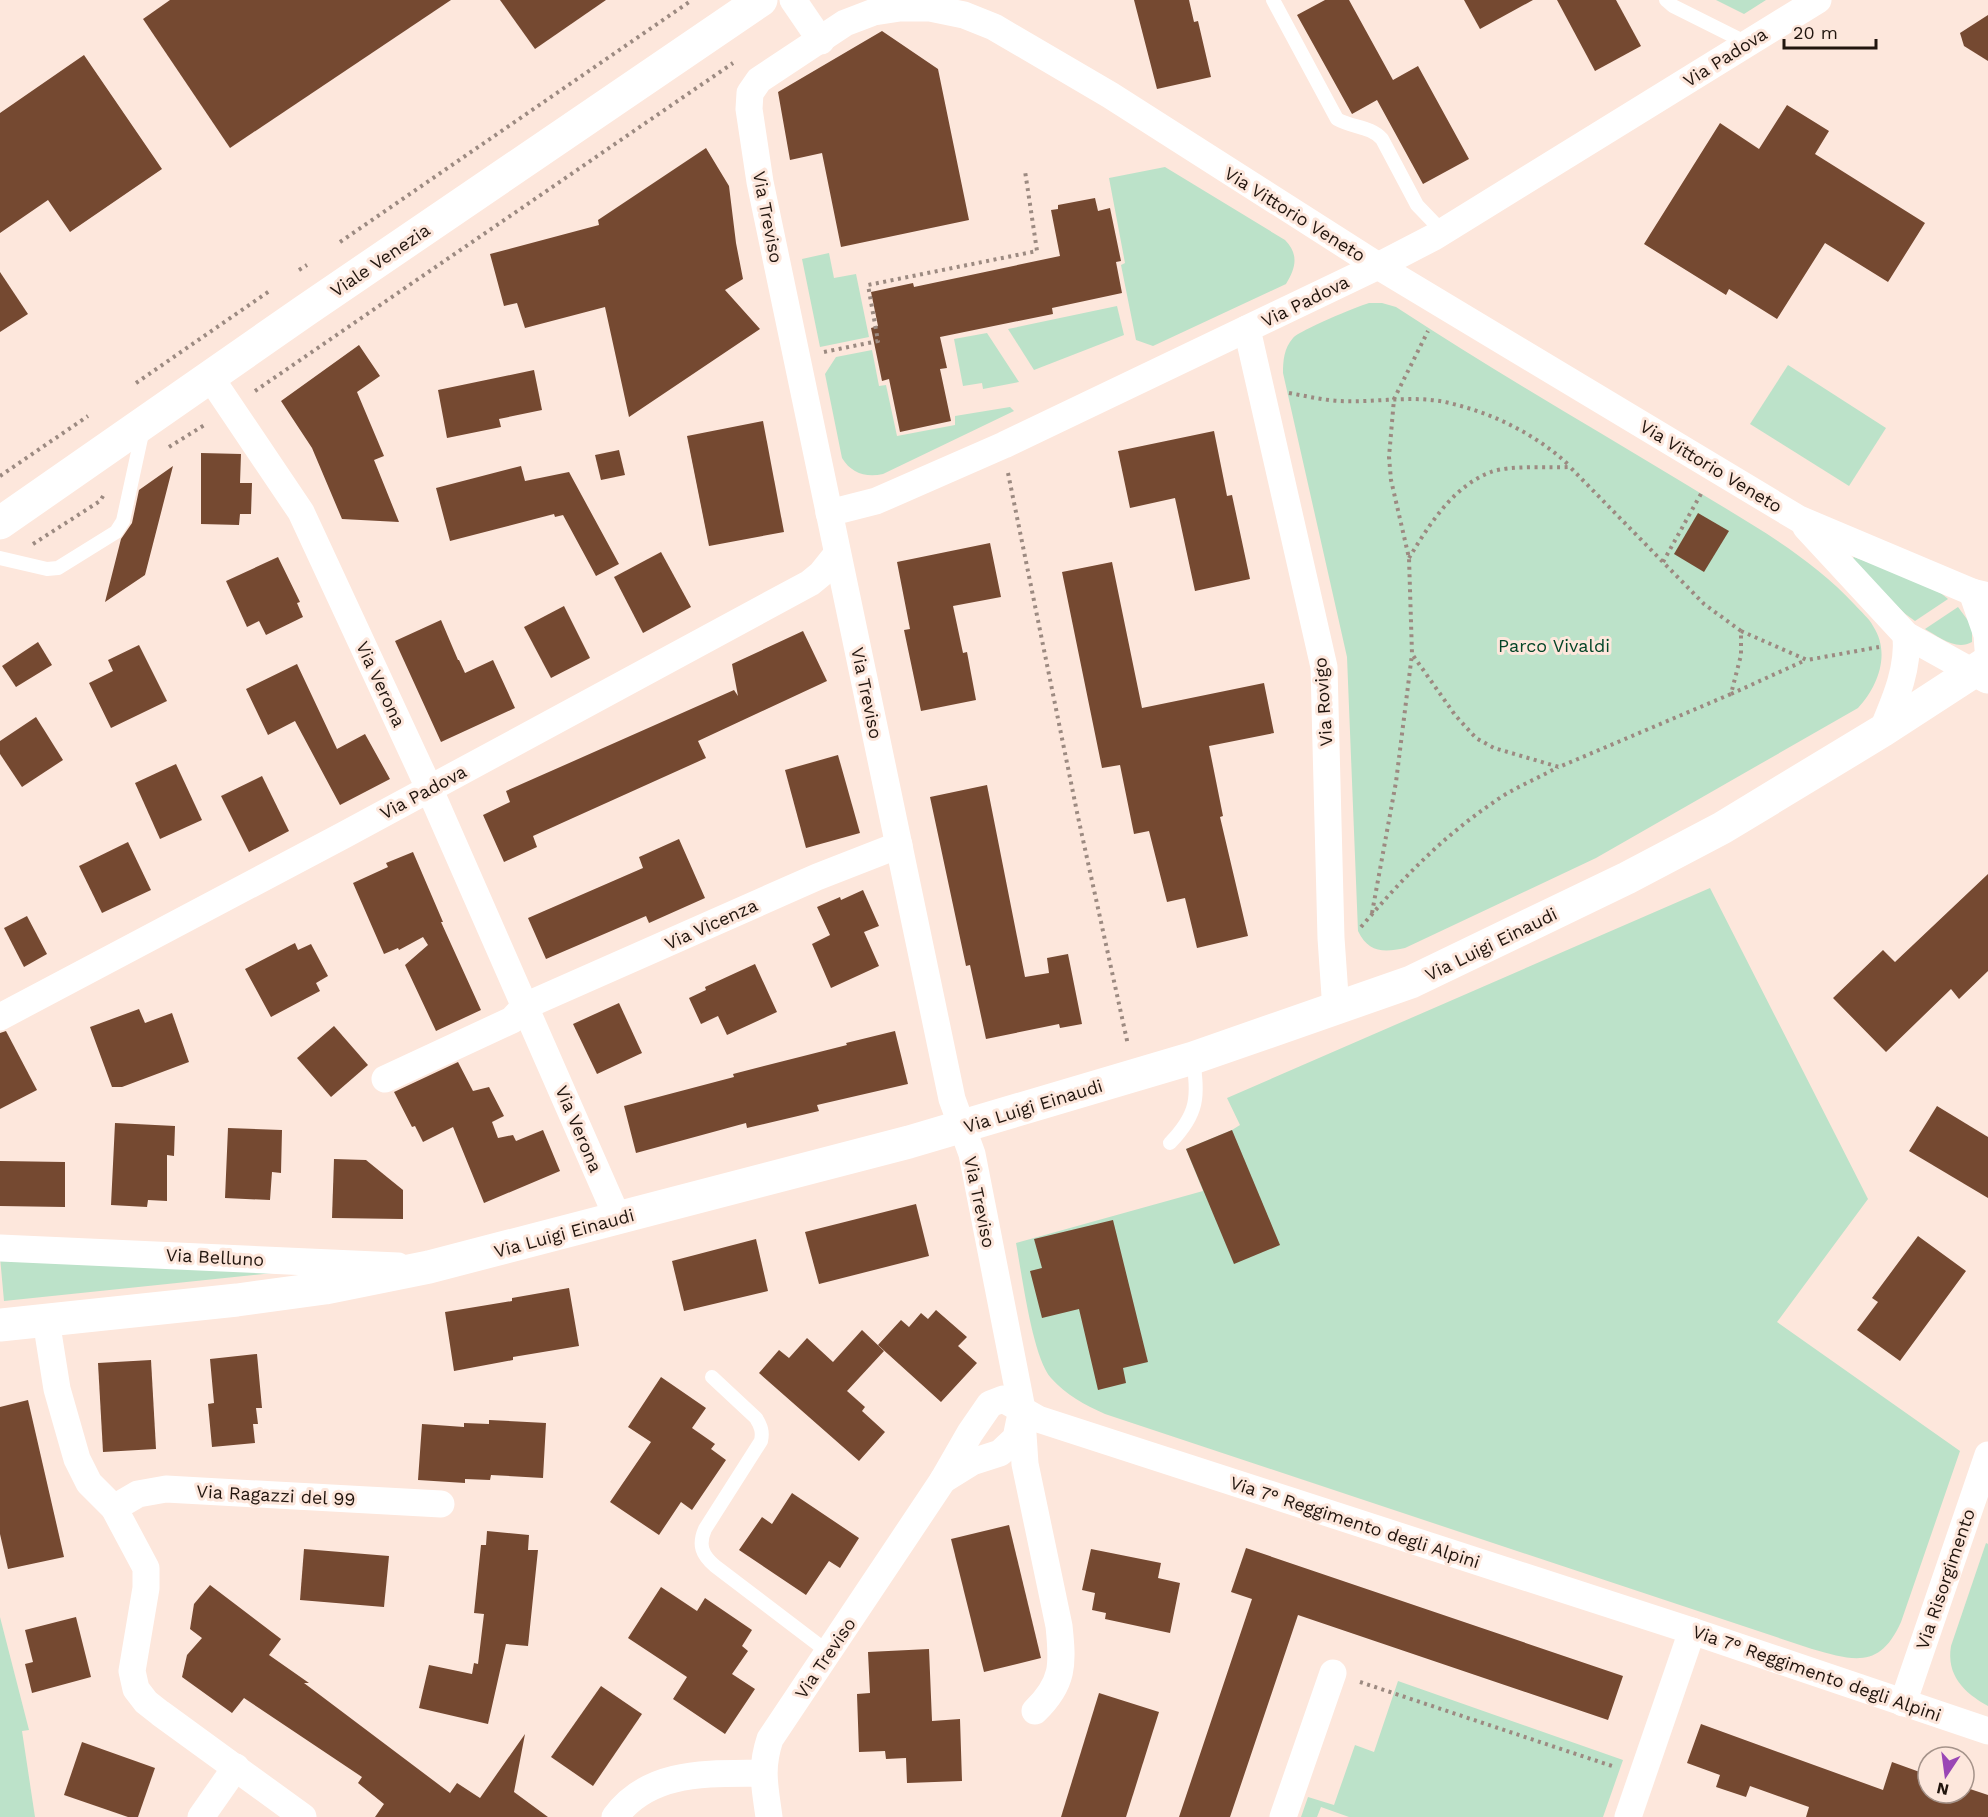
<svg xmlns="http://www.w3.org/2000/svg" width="1988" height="1817" font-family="'Work Sans',sans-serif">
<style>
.green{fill:#bce2c9}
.building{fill:#754931}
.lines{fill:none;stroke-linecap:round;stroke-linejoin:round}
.path{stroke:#9c8a81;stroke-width:4;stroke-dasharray:3 4.5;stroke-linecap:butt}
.lane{stroke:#fff;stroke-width:14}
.street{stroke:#fff;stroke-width:27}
.secondary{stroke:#fff;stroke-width:33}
.primary{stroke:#fff;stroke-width:33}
.labels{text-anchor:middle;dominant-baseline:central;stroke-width:6;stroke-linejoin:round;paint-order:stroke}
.street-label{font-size:18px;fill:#21150e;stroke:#fde7dc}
.park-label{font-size:18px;fill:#034527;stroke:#fde7dc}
</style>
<rect width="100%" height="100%" fill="#fde7dc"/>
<g class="green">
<path d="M1716,0H1766L1744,14Z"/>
<path d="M1165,167L1285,240C1299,254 1296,268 1286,284L1153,346L1136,340L1121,265L1125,263L1109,178Z"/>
<path d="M829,253L834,278L856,274L869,337L820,347L802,259Z"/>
<path d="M1369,303H1382L1396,307C1489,368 1586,424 1682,482C1742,519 1807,553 1855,605C1861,612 1869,618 1873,626C1891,653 1878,687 1858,708L1596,858L1405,948C1383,953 1368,952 1358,931L1347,657L1283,373C1283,361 1284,348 1293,338C1300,330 1356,307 1369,303Z"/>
<path d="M1117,306L1124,335L1034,370L1008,329Z"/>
<path d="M987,333L1019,382L983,389L982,383L963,386L954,339Z"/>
<path d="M872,350L879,386L886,385L897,436L955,425V416L1010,407L1014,411L883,474C866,478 851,473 842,458L825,374L836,357Z"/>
<path d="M1788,365L1886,428L1849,486L1750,424Z"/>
<path d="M1854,557L1931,585L1948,599L1915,621L1904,613L1852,559Z"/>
<path d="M1958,607L1972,626V642C1956,651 1939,637 1925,629Z"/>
<path d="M1710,888L1868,1199L1777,1322L1960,1451L1901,1622C1880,1669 1854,1661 1812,1649L1105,1414C1085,1405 1066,1395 1051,1378C1032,1356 1022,1274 1016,1243L1203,1191L1186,1149L1232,1130L1240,1125L1227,1098Z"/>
<path d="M0,1257L273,1273L4,1301Z"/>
<path d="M1986,1543L1988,1544V1706C1964,1693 1946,1675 1951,1646Z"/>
<path d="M0,1617L29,1730L22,1731L35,1817H0Z"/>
<path d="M1398,1681L1623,1760L1603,1817H1349L1321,1807L1317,1817H1301L1308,1797L1334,1805L1355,1745L1374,1752Z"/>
</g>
<g class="building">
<path d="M170,0H451L230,148L143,19Z"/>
<path d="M500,0H606L535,49Z"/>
<path d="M1134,0H1189L1194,22L1198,21L1211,77L1157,89Z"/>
<path d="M1325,0H1349L1393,80L1418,66L1469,159L1423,184L1377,100L1352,114L1297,15Z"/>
<path d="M1464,0H1533L1480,29Z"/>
<path d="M1557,0H1616L1641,46L1595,71Z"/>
<path d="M1988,15V61L1964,46L1960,33Z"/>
<path d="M882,31L938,69L969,220L841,247L822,153L790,160L778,92Z"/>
<path d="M84,55L162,169L70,232L48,200L0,233V113Z"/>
<path d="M1787,105L1829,131L1815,154L1925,223L1888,282L1825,243L1777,319L1729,289L1726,295L1644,244L1720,123L1759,149Z"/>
<path d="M706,148L729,186L736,243L743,279L725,290L760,329L629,417L605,307L525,328L517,303L504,306L490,254L599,225L598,220Z"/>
<path d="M1095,198L1098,211L1110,208L1121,261L1116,262L1122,293L1052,308L1053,314L940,337L947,368L940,369L951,421L900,432L889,379L882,381L871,328L878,326L871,292L913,283L914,287L1060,256L1051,210L1058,209V205Z"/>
<path d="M0,272L28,314L0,332Z"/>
<path d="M359,345L380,376L357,392L384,456L374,460L399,522L342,519L312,448L281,401Z"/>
<path d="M534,370L542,410L499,419L501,427L447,438L438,390Z"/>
<path d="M763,421L784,532L709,546L687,436Z"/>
<path d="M1214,431L1227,496L1232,495L1250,579L1195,591L1175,498L1130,508L1118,451Z"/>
<path d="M619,450L625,475L601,480L595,455Z"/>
<path d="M201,453L241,454L240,483H252L251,514H240L239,525L201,524Z"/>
<path d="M173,466L145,575L105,602L121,539L132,523L139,490Z"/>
<path d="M521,466L525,481L569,472L619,564L596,576L563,515L555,517L554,514L450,541L436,488Z"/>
<path d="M1698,513L1729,531L1704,572L1674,554Z"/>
<path d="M990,543L1001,597L953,606L963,653L967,652L976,700L921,711L904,630L910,629L897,562Z"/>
<path d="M661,552L691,607L643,633L614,577Z"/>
<path d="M278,557L300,602L297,603L303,617L266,635L259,621L247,627L226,581Z"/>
<path d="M1112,562L1142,708L1264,683L1274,733L1209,746L1223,816L1220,817L1248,936L1197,948L1185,898L1167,902L1149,831L1134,834L1120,765L1102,768L1062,572Z"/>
<path d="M564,606L590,658L551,678L524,627Z"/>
<path d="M441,620L458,660H459L465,673L493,660L515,708L441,742L395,641Z"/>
<path d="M803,631L827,681L698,741L706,758L533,836L537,847L504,862L483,815L510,802L506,791L734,690L738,696L732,664Z"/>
<path d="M38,642L52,665L16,687L2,666Z"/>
<path d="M139,645L167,701L111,728L89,683L113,671L108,660Z"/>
<path d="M297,664L337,749L365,734L390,779L340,805L295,721L268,735L246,689Z"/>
<path d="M36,717L63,760L22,787L0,754V741Z"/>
<path d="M838,755L860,833L806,848L785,770Z"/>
<path d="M176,764L202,820L160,839L135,783Z"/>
<path d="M262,776L289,831L249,852L221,796Z"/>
<path d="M987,785L1025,977L1049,973L1047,958L1068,954L1082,1024L1060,1028L1059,1024L986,1039L970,965L966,966L930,797Z"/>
<path d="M679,839L705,898L649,923L646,916L546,959L528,918L643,868L639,857Z"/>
<path d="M128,842L151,890L102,913L79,866Z"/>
<path d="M413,852L443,922H441L481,1010L436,1031L405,965L428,945L423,937L399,950L398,948L384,954L353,883L388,867L386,863Z"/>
<path d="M1988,874V971L1959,999L1951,989L1886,1052L1833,998L1883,950L1895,962Z"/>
<path d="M863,890L879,926L864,932L879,966L831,988L812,944L830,935L817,907L840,897L841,900Z"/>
<path d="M27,916L47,954L24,967L4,928Z"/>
<path d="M295,943L298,950L311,944L328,976L316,983L320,991L271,1017L245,969Z"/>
<path d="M755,964L777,1012L727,1035L718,1016L701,1024L689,998L706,990L705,987Z"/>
<path d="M619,1003L642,1053L597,1074L573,1024Z"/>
<path d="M139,1009L145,1023L172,1013L189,1062L122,1087H112L90,1027Z"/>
<path d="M334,1026L368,1065L331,1097L297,1058Z"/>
<path d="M6,1031L37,1090L0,1109V1033Z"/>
<path d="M895,1031L908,1084L817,1105L819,1111L747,1128L746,1123L636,1153L624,1106L734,1077L733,1074L847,1045L846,1043Z"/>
<path d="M458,1062L473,1091L489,1087L504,1116L492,1122L498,1138L513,1135L516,1141L543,1130L560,1171L484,1203L453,1127L423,1142L415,1126L412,1127L394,1092Z"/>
<path d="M1937,1106L1988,1137V1198L1909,1151Z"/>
<path d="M115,1123L175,1126L174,1156L167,1155V1201L148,1200L147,1207L111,1205Z"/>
<path d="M228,1128L282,1130L281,1173L272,1172L270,1200L225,1198Z"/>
<path d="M1232,1130L1280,1245L1234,1264L1186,1149Z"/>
<path d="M334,1159L366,1160L403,1190V1219L332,1218Z"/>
<path d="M0,1161L65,1162V1207L0,1206Z"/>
<path d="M916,1204L929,1256L819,1284L805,1232Z"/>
<path d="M1113,1220L1148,1362L1123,1368L1126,1383L1098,1390L1079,1309L1042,1318L1030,1271L1042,1268L1034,1239Z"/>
<path d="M1918,1236L1966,1271L1900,1361L1857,1330L1878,1302L1872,1298Z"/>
<path d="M756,1239L768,1291L684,1311L672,1261Z"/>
<path d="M569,1288L579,1346L513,1357V1360L454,1371L445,1312L512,1301V1298Z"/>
<path d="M936,1310L967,1337L958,1346L977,1363L941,1402L878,1345L901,1320L909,1327L921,1313L928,1319Z"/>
<path d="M862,1330L884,1351L847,1391L865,1407L862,1411L885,1432L859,1461L759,1373L779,1350L789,1358L807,1338L833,1362Z"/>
<path d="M257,1354L262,1408H256L258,1424H253L255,1443L212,1447L208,1404L214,1403L210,1359Z"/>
<path d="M151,1360L156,1449L103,1452L98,1363Z"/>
<path d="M661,1377L706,1408L692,1428L715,1444L711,1449L726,1460L692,1510L681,1502L659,1535L610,1502L651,1442L628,1427Z"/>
<path d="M28,1400L64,1557L8,1569L0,1534V1407Z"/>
<path d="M489,1420L546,1423L543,1478L491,1475L490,1480L465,1479V1483L418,1480L422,1424L464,1427V1423L489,1424Z"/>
<path d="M792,1493L859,1538L840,1568L829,1561L806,1595L739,1550L762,1517L772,1524Z"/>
<path d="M1009,1525L1041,1658L984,1672L951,1539Z"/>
<path d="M487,1531L529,1535L528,1550H538L528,1646L506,1644L488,1724L419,1708L429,1665L472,1674L474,1663L478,1664L484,1614L474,1613L481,1545H486Z"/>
<path d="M1246,1548L1623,1676L1608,1720L1298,1615L1230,1817H1179L1252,1599L1231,1592Z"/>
<path d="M304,1549L389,1556L384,1607L300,1600Z"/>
<path d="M1091,1549L1161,1563L1158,1578L1180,1583L1170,1633L1105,1619L1106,1613L1092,1610L1095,1593L1082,1590Z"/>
<path d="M210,1585L281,1639L269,1655L309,1683H304L450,1793L457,1783L480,1798L525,1734L514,1792L548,1817H375L384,1804L358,1783L362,1777L244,1698L232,1713L182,1677L187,1655L202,1638L190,1629L194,1604Z"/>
<path d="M661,1587L697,1611L705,1598L752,1630L742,1646L748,1651L732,1674L755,1689L725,1734L673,1699L687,1677L628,1638Z"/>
<path d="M76,1617L91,1677L32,1693L25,1664L33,1662L25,1630Z"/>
<path d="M929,1649L932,1721L960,1719L962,1781L907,1783L906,1758L886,1759L885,1751L859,1752L857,1694L870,1693L868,1652Z"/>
<path d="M601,1686L642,1714L593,1786L551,1757Z"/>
<path d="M1099,1693L1159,1712L1126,1817H1061Z"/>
<path d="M1701,1724L1883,1790L1892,1762L1928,1775V1793H1964V1787L1988,1795V1817H1806L1809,1807L1750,1786L1746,1797L1716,1787L1720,1775L1687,1763Z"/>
<path d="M82,1742L155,1768L138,1817H128L64,1795Z"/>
</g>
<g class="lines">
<g class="path">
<path d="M340,242L692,0"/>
<path d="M299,270L307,265"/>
<path d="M824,352L878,341L868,285L1037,251L1025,171"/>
<path d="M136,383L271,290"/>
<path d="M255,391L733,63"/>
<path d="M1289,393C1306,396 1323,400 1339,401C1374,403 1410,395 1445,402C1491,412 1536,434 1570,466"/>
<path d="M169,447L206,424"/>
<path d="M1008,473L1078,817L1128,1045"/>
<path d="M0,476L88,416"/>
<path d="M33,544L100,501L105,493"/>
<path d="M1409,558C1429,525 1453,486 1491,472C1509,465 1550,468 1570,467L1704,604L1741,631V655L1731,694L1559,767L1494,748L1476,738L1455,715L1412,654L1409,558L1391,480L1389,457L1394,399L1428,331"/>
<path d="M1663,562L1702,492"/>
<path d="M1741,631L1807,660L1879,647"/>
<path d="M1731,694L1806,660"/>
<path d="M1372,913L1396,782L1412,654"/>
<path d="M1361,927C1401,880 1442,837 1494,802C1513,788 1537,779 1558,767"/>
<path d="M1360,1682L1615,1767"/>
</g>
<g class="lane">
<path d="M1273,0L1337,119C1353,128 1370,126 1382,139L1417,205L1442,231"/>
<path d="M1666,0L1673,6L1747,43"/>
<path d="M0,558L47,569L58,568L116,532L123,521L143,429"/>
<path d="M1170,1143C1199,1113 1198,1097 1193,1058"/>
<path d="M712,1377L756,1418C761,1426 763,1432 761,1441L705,1529C698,1545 702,1555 715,1566L828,1652"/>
</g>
<g class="street">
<path d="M793,0L821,41"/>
<path d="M1247,329L1324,667L1331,938L1336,1010"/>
<path d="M210,377L301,512L429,788L618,1219"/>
<path d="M829,513L876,501L1004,445L1378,266L1434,237L1818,0"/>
<path d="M1806,527L1906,635L1987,680"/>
<path d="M1972,592L1987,635L1988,649"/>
<path d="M1882,731C1895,700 1909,669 1906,635"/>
<path d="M0,1017L344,835L810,583L821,574L837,554"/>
<path d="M385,1079L512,1020L525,1006L817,877L899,845"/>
<path d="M0,1248L398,1266"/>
<path d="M46,1320L57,1389L77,1459L89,1483L114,1508L146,1568V1588L132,1671L136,1689L146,1702L160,1713L303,1817"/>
<path d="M1022,1419L1025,1464L1059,1626C1063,1664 1064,1683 1035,1711"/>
<path d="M943,1480L972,1462L1000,1453L1016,1438L1022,1409L972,1154L952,1099L760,182L749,109L750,93L759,80L845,23L874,12L900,8H930L964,15L994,27L1110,95L1378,266L1799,519L1972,592L1988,596"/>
<path d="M114,1508L138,1494L166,1489L441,1504"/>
<path d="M1903,1703L1988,1455"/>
<path d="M201,1817L236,1767"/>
<path d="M615,1817C650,1769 710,1774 763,1773"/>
<path d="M769,1817C765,1787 760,1769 770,1739L943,1480L970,1433L990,1404L1003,1399L1038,1419L1692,1631L1988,1731"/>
<path d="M1283,1817L1333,1673"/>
<path d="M1628,1817L1692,1631"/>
</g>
<path class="secondary" d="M0,1325L237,1300L325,1288L429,1267L909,1142L1193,1058L1411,982L1627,878L1722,828L1882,731L1988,662"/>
<path class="primary" d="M0,523L306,310L761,0"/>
</g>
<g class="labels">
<g class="street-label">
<text transform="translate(1725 57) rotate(-32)">Via Padova</text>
<text transform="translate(1295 214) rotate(32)">Via Vittorio Veneto</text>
<text transform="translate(768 217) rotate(79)">Via Treviso</text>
<text transform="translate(380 260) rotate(-34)">Viale Venezia</text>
<text transform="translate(1305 301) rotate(-26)">Via Padova</text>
<text transform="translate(1711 466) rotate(31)">Via Vittorio Veneto</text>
<text transform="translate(381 684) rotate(65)">Via Verona</text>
<text transform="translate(867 693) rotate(78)">Via Treviso</text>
<text transform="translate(1323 702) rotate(-94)">Via Rovigo</text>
<text transform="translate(423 792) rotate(-28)">Via Padova</text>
<text transform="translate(711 924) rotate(-24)">Via Vicenza</text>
<text transform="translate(1491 944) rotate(-26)">Via Luigi Einaudi</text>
<text transform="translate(1033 1106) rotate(-17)">Via Luigi Einaudi</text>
<text transform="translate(579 1129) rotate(67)">Via Verona</text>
<text transform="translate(980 1202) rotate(78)">Via Treviso</text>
<text transform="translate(564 1233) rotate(-15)">Via Luigi Einaudi</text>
<text transform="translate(215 1257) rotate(3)">Via Belluno</text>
<text transform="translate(276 1495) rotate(3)">Via Ragazzi del 99</text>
<text transform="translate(1355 1522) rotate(18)">Via 7° Reggimento degli Alpini</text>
<text transform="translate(1945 1579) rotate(-71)">Via Risorgimento</text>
<text transform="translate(825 1658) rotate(-56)">Via Treviso</text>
<text transform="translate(1817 1673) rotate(19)">Via 7° Reggimento degli Alpini</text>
</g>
<g class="park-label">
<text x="1554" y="645">Parco Vivaldi</text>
</g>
</g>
<g transform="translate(1946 1775) rotate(193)"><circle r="28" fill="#fde7dc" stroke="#a5938a" stroke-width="1.5"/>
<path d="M0-4.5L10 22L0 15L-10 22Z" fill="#9a46b5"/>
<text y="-9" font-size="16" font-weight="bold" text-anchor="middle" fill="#21150e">N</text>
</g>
<path d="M1784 39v9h92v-9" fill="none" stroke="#21150e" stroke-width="3"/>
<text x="1793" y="39" font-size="18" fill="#21150e" stroke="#fde7dc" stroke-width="4.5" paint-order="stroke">20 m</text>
</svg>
